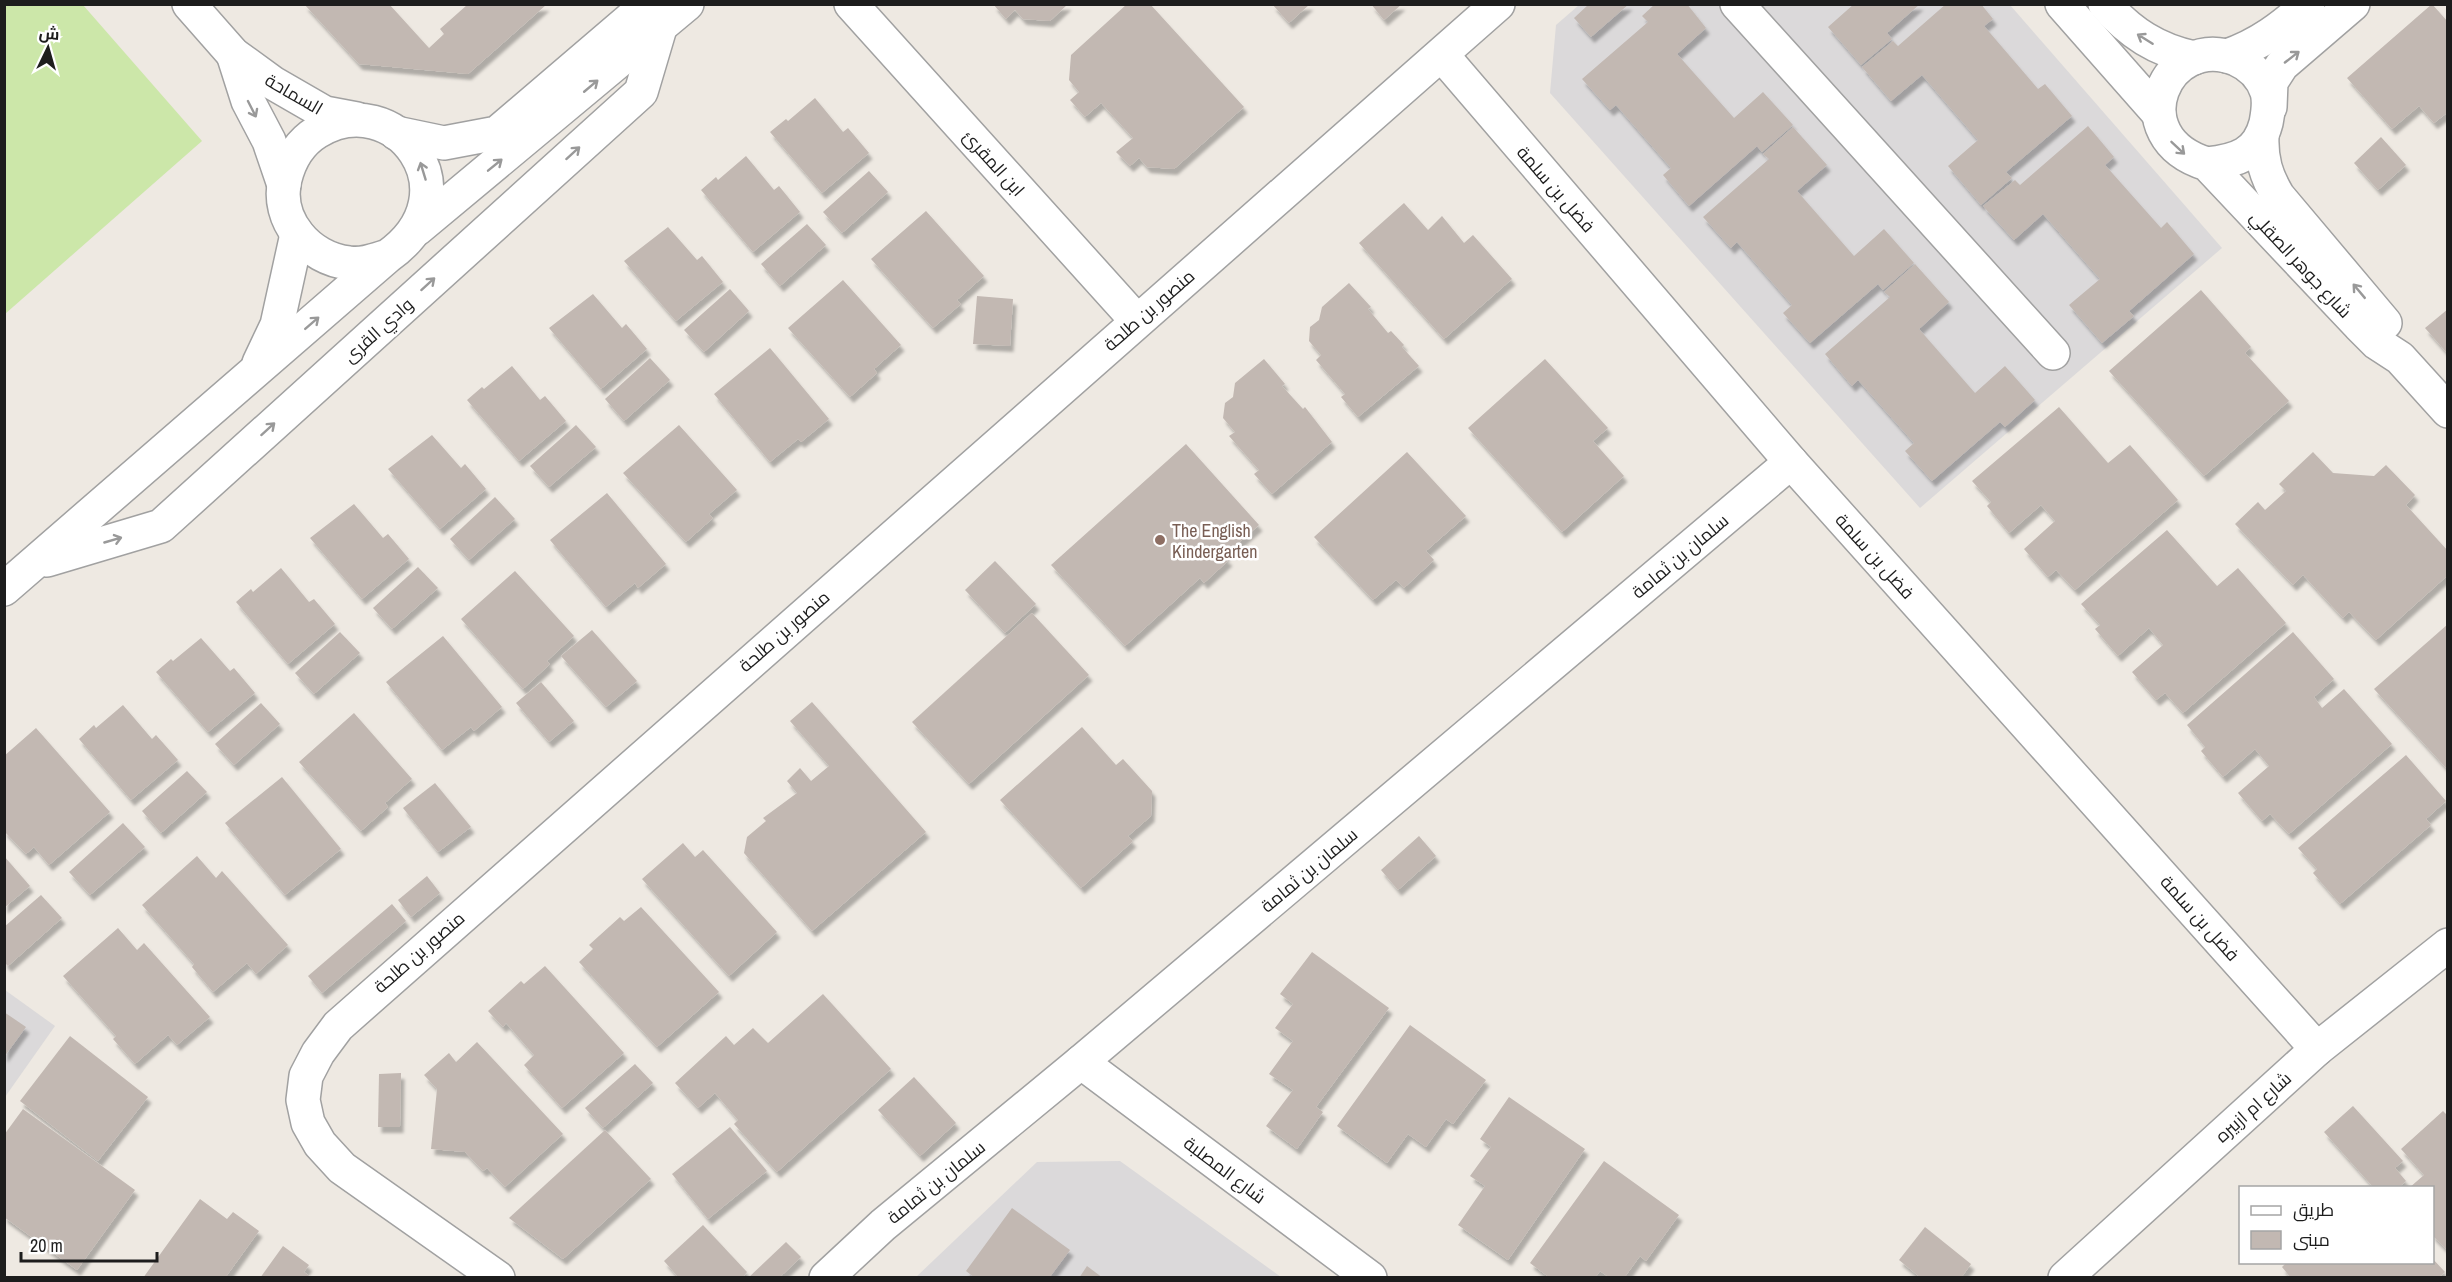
<svg xmlns="http://www.w3.org/2000/svg" width="2452" height="1282" font-family="'Archivo Narrow',Cairo,sans-serif">
<style>
.residential{fill:#dbd9da}
.grass{fill:#cce7a9}
.building{fill:#c2b8b2;filter:url(#shadow)}
.lines{fill:none;stroke-linecap:round;stroke-linejoin:round}
.minor-casing{stroke:#a1a1a1;stroke-width:36}
.minor{stroke:#fff;stroke-width:33}
.oneway{stroke:#999}
.education-dot{fill:#8d6e63;stroke:#fff;stroke-width:2}
.labels{text-anchor:middle;dominant-baseline:central;stroke-width:5;stroke-linejoin:round;paint-order:stroke}
.street-label{font-size:18px;fill:#1d1d1d;stroke:#fff}
.education-label{font-size:18px;fill:#785e54;stroke:#fff;text-anchor:start}
</style>
<defs>
<filter id="shadow"><feDropShadow dx="3.5" dy="6" stdDeviation="1.5" flood-color="#0004"/></filter>
</defs>
<rect width="100%" height="100%" fill="#eee9e2"/>
<g class="residential">
<path d="M1579,5H2010L2222,248L1920,508L1550,93L1556,25Z"/>
<path d="M5,990L55,1026L5,1097Z"/>
<path d="M1120,1161L1281,1277L915,1278L1037,1162Z"/>
</g>
<path class="grass" d="M5,4L83,5L202,141L5,314Z"/>
<g class="building">
<path d="M304,4H389L429,48L444,34L440,29L467,5H546L468,74L359,64Z"/>
<path d="M993,4H1068L1050,21L1023,19L1015,10L1006,19Z"/>
<path d="M1127,4H1150L1244,107L1174,169L1147,167L1139,158L1130,166L1116,152L1133,138L1101,103L1085,117L1070,100L1079,92L1069,80L1071,55Z"/>
<path d="M1272,4H1310L1289,23Z"/>
<path d="M1371,4H1402L1384,20Z"/>
<path d="M1589,4H1629L1591,37L1574,18Z"/>
<path d="M1655,4H1687L1706,28L1677,54L1734,118L1763,92L1793,125L1762,152L1757,146L1689,206L1663,175L1671,168L1616,105L1610,110L1582,79L1648,22L1642,16Z"/>
<path d="M1854,4H1920L1887,33L1892,39L1861,65L1828,27Z"/>
<path d="M1946,4H1981L1993,19L1984,26L2038,89L2045,84L2072,116L2006,172L2012,178L1981,205L1948,166L1978,140L1922,75L1891,101L1862,67L1893,41L1898,46Z"/>
<path d="M2432,4L2448,22V112L2434,123L2419,106L2392,129L2347,78Z"/>
<path d="M815,98L843,132L848,128L869,153L822,193L770,132L786,119L788,121Z"/>
<path d="M2088,126L2114,157L2105,165L2161,228L2167,222L2194,254L2129,311L2134,316L2102,343L2069,305L2100,279L2043,214L2014,240L1983,206L2015,180L2020,185Z"/>
<path d="M1793,127L1827,165L1797,191L1854,256L1884,229L1914,263L1883,290L1878,284L1810,343L1783,313L1792,305L1737,242L1731,248L1703,217L1769,159L1763,154Z"/>
<path d="M2381,137L2406,165L2378,190L2354,163Z"/>
<path d="M746,156L774,190L779,186L800,212L753,252L701,190L716,177L718,180Z"/>
<path d="M869,171L888,192L842,233L823,212Z"/>
<path d="M1404,203L1428,230L1442,216L1464,243L1473,235L1512,279L1444,339L1359,243Z"/>
<path d="M926,211L984,276L957,300L961,304L933,328L871,259Z"/>
<path d="M807,224L826,245L780,286L761,264Z"/>
<path d="M668,227L697,260L702,256L723,282L676,321L624,261Z"/>
<path d="M1915,264L1949,302L1919,329L1975,393L2005,366L2035,400L2005,427L2000,422L1932,481L1905,451L1914,443L1858,380L1852,386L1825,354L1890,297L1884,292Z"/>
<path d="M843,280L901,345L874,369L877,373L850,397L788,328Z"/>
<path d="M1349,283L1371,307L1368,309L1388,333L1391,331L1404,345L1402,347L1419,366L1358,417L1341,397L1345,394L1316,360L1321,355L1309,341L1310,327L1319,320L1322,307Z"/>
<path d="M730,289L749,311L704,352L684,330Z"/>
<path d="M2201,290L2251,347L2245,353L2289,401L2204,476L2109,371Z"/>
<path d="M593,294L622,328L626,324L647,349L601,389L549,328Z"/>
<path d="M977,296L1013,299L1010,346L973,344Z"/>
<path d="M2448,309V354L2425,328Z"/>
<path d="M770,348L829,419L801,442L798,439L770,462L714,394Z"/>
<path d="M650,358L670,380L624,421L605,399Z"/>
<path d="M1264,359L1285,384L1282,386L1303,409L1305,407L1332,442L1272,494L1254,474L1259,470L1229,436L1235,432L1223,418L1225,403L1233,397L1235,383Z"/>
<path d="M1545,359L1608,428L1593,441L1624,476L1562,532L1468,428Z"/>
<path d="M512,366L540,400L545,396L566,421L519,461L467,400L482,387L484,389Z"/>
<path d="M2059,407L2108,463L2130,445L2178,500L2075,590L2056,570L2048,577L2024,549L2055,521L2041,505L2009,533L1987,506L1991,502L1972,481Z"/>
<path d="M576,425L596,447L549,487L530,466Z"/>
<path d="M679,425L737,490L709,514L713,518L686,542L623,473Z"/>
<path d="M432,435L461,468L465,464L486,489L440,529L388,469Z"/>
<path d="M1186,444L1259,525L1224,556L1229,560L1204,583L1200,578L1125,646L1051,565Z"/>
<path d="M1407,452L1466,516L1426,551L1434,560L1404,588L1396,580L1373,600L1314,537Z"/>
<path d="M2313,452L2333,473L2374,476L2386,465L2415,495L2406,505L2448,551V575L2376,640L2349,612L2343,618L2303,575L2293,585L2235,524L2258,502L2265,510L2286,491L2279,484Z"/>
<path d="M607,493L666,564L638,588L635,583L606,607L550,540Z"/>
<path d="M495,497L515,519L469,560L450,539Z"/>
<path d="M354,504L383,538L388,534L409,559L362,599L310,538Z"/>
<path d="M2167,530L2217,586L2238,568L2286,623L2183,713L2165,693L2156,700L2132,672L2163,645L2149,628L2118,656L2095,629L2100,625L2081,604Z"/>
<path d="M995,561L1036,604L1005,633L965,590Z"/>
<path d="M418,567L438,588L392,629L373,608Z"/>
<path d="M281,568L309,602L314,599L335,624L288,664L236,602L251,589L253,592Z"/>
<path d="M515,571L574,636L547,661L550,664L523,689L461,619Z"/>
<path d="M1032,613L1089,675L969,784L912,722Z"/>
<path d="M2448,624V770L2374,689Z"/>
<path d="M592,630L637,681L606,707L561,656Z"/>
<path d="M340,632L360,653L314,694L295,673Z"/>
<path d="M2293,632L2334,679L2314,697L2322,708L2344,689L2392,744L2289,834L2270,814L2262,821L2238,793L2269,766L2255,749L2223,777L2201,751L2205,747L2187,725Z"/>
<path d="M443,636L502,707L474,731L471,727L442,750L386,682Z"/>
<path d="M201,638L230,671L234,668L255,693L208,732L156,672L171,659L173,661Z"/>
<path d="M541,682L574,721L549,742L516,703Z"/>
<path d="M812,702L926,832L812,931L744,853L747,837L766,821L763,818L797,793L787,781L800,768L811,781L829,766L790,721Z"/>
<path d="M261,703L280,724L234,765L215,744Z"/>
<path d="M123,705L152,739L156,735L178,760L131,800L79,739L94,725L96,728Z"/>
<path d="M354,713L412,779L385,803L388,807L361,831L299,762Z"/>
<path d="M1082,727L1116,765L1123,759L1152,791L1151,816L1128,836L1133,841L1081,888L1000,800Z"/>
<path d="M36,728L110,812L49,865L34,847L26,854L4,831V756Z"/>
<path d="M2406,755L2446,801L2426,819L2431,825L2340,904L2313,873L2317,869L2298,848Z"/>
<path d="M187,771L207,792L161,833L142,811Z"/>
<path d="M282,777L341,849L285,895L225,823Z"/>
<path d="M435,783L471,827L438,852L403,808Z"/>
<path d="M123,823L145,847L90,895L69,872Z"/>
<path d="M1419,836L1436,856L1398,890L1381,870Z"/>
<path d="M683,843L695,857L703,850L777,932L729,976L642,879Z"/>
<path d="M4,856L30,886L4,908Z"/>
<path d="M197,856L216,878L222,871L288,945L256,974L247,963L213,992L192,967L194,964L142,905Z"/>
<path d="M427,876L440,893L411,917L398,900Z"/>
<path d="M41,895L62,918L8,966L4,962V927Z"/>
<path d="M392,904L406,921L322,993L308,976Z"/>
<path d="M641,907L719,992L657,1047L579,962L593,949L589,945L620,917L624,921Z"/>
<path d="M118,928L137,950L144,943L210,1017L177,1045L168,1035L135,1064L113,1039L116,1036L63,976Z"/>
<path d="M1312,952L1389,1008L1316,1107L1323,1112L1297,1149L1266,1126L1293,1090L1269,1074L1293,1041L1275,1028L1293,1004L1280,994Z"/>
<path d="M545,966L624,1053L562,1108L524,1065L534,1055L506,1023L503,1027L488,1011L521,981L524,984Z"/>
<path d="M823,994L891,1069L777,1172L734,1124L738,1120L715,1093L698,1108L675,1083L726,1036L734,1045L753,1028L768,1043Z"/>
<path d="M4,1012L26,1027L4,1057Z"/>
<path d="M1410,1025L1486,1080L1453,1124L1446,1119L1426,1147L1408,1134L1387,1163L1337,1126Z"/>
<path d="M70,1036L148,1097L98,1161L20,1101Z"/>
<path d="M477,1042L563,1134L505,1187L487,1168L483,1171L465,1152L431,1149L437,1089L424,1075L449,1053L456,1062Z"/>
<path d="M635,1064L653,1083L603,1128L585,1108Z"/>
<path d="M401,1073L400,1127H378L379,1074Z"/>
<path d="M914,1077L956,1123L920,1156L878,1110Z"/>
<path d="M1509,1097L1585,1149L1508,1260L1458,1225L1485,1186L1470,1176L1491,1147L1480,1139Z"/>
<path d="M2353,1106L2403,1161L2395,1168L2406,1181L2398,1188H2374L2324,1132Z"/>
<path d="M23,1109L135,1190L77,1270L4,1217V1135Z"/>
<path d="M2443,1111L2448,1116V1251L2432,1235V1188H2409L2424,1175L2401,1149Z"/>
<path d="M730,1127L767,1171L708,1219L672,1174Z"/>
<path d="M605,1130L651,1179L563,1259L509,1218Z"/>
<path d="M1604,1161L1679,1215L1646,1261L1640,1256L1624,1278H1610L1600,1271L1595,1278H1550L1530,1263Z"/>
<path d="M200,1199L227,1219L233,1212L259,1231L225,1278H143Z"/>
<path d="M1012,1208L1070,1250L1049,1278H975L966,1271Z"/>
<path d="M703,1225L747,1272L742,1278H679L664,1261Z"/>
<path d="M1925,1227L1971,1264L1961,1278H1921L1899,1260Z"/>
<path d="M786,1242L801,1257L779,1278H748Z"/>
<path d="M283,1246L309,1265L304,1272L312,1278H260Z"/>
<path d="M2432,1258L2445,1272L2438,1278H2291L2282,1267L2287,1262H2432Z"/>
<path d="M1087,1266L1103,1278H1079Z"/>
</g>
<g class="lines">
<g class="minor-casing">
<g id="minor">
<path d="M189,4L233,54L273,83L325,113L357,119"/>
<path d="M851,4L1137,321"/>
<path d="M1737,4L2053,353"/>
<path d="M2062,4L2159,114"/>
<path d="M2105,4C2130,33 2157,50 2194,58"/>
<path d="M233,54L248,101L269,141L284,185"/>
<path d="M1442,55L1791,462L2317,1049"/>
<path d="M2227,56C2259,45 2283,27 2308,4"/>
<path d="M2270,107L2271,82L2282,65L2353,4"/>
<path d="M396,133L444,143L497,133L648,4"/>
<path d="M2262,136C2261,159 2266,176 2278,196L2385,323"/>
<path d="M2207,164C2237,161 2258,154 2266,123C2268,112 2270,103 2267,92C2262,77 2250,65 2236,59C2166,31 2119,137 2207,164L2359,325L2377,343L2400,358L2448,411"/>
<path d="M417,229L687,4"/>
<path d="M259,363L277,325L297,234"/>
<path d="M47,560L161,526L641,92L660,28"/>
<path d="M4,589L388,256C477,193 395,84 317,132C299,143 290,159 285,179C275,220 309,259 349,263C363,265 375,260 388,256"/>
<path d="M1081,1062L1370,1278"/>
<path d="M498,1278L342,1168L320,1144L308,1123L303,1100L306,1076L318,1053L338,1026L1498,4"/>
<path d="M826,1278L883,1225L1081,1062L1791,462"/>
<path d="M2065,1278L2317,1049L2448,945"/>
</g>
</g>
<use href="#minor" class="minor"/>
</g>
<defs><path id="oneway-shaft" d="M-6 0H5M1.5-3L5.5 0L1.5 3" fill="none" stroke-width="1.6" stroke-linecap="round" stroke-linejoin="round" transform="scale(1.5)"/></defs>
<g class="oneway">
<use href="#oneway-shaft" transform="translate(2145 39) rotate(-148)"/>
<use href="#oneway-shaft" transform="translate(2292 57) rotate(-38)"/>
<use href="#oneway-shaft" transform="translate(591 86) rotate(-40)"/>
<use href="#oneway-shaft" transform="translate(252 109) rotate(63)"/>
<use href="#oneway-shaft" transform="translate(2178 148) rotate(43)"/>
<use href="#oneway-shaft" transform="translate(573 153) rotate(-42)"/>
<use href="#oneway-shaft" transform="translate(495 165) rotate(-39)"/>
<use href="#oneway-shaft" transform="translate(423 171) rotate(-107)"/>
<use href="#oneway-shaft" transform="translate(428 284) rotate(-42)"/>
<use href="#oneway-shaft" transform="translate(2359 291) rotate(-130)"/>
<use href="#oneway-shaft" transform="translate(312 323) rotate(-41)"/>
<use href="#oneway-shaft" transform="translate(268 429) rotate(-42)"/>
<use href="#oneway-shaft" transform="translate(113 540) rotate(-16)"/>
</g>
<circle class="education-dot" cx="1160" cy="540" r="6"/>
<g class="labels">
<g class="street-label">
<text transform="translate(294 94) rotate(30)">السماحة</text>
<text transform="translate(994 163) rotate(48)">ابن المقرئ</text>
<text transform="translate(1556 189) rotate(49)">فضل بن سلمة</text>
<text transform="translate(2301 264) rotate(47)">شارع جوهر الصقلي</text>
<text transform="translate(1149 310) rotate(-41)">منصور بن طلحة</text>
<text transform="translate(378 330) rotate(-42)">وادي القرى</text>
<text transform="translate(1680 556) rotate(-40)">سلمان بن ثمامة</text>
<text transform="translate(1875 556) rotate(48)">فضل بن سلمة</text>
<text transform="translate(784 631) rotate(-41)">منصور بن طلحة</text>
<text transform="translate(1309 870) rotate(-40)">سلمان بن ثمامة</text>
<text transform="translate(2200 918) rotate(48)">فضل بن سلمة</text>
<text transform="translate(419 952) rotate(-41)">منصور بن طلحة</text>
<text transform="translate(2253 1107) rotate(-42)">شارع ام ازبيره</text>
<text transform="translate(1225 1170) rotate(37)">شارع المصلبة</text>
<text transform="translate(936 1182) rotate(-39)">سلمان بن ثمامة</text>
</g>
<g class="education-label">
<text x="1172" y="530">The English<tspan x="1172" dy="21">Kindergarten</tspan></text>
</g>
</g>
<rect width="2452" height="1282" fill="none" stroke="#1d1d1d" stroke-width="12"/>
<rect x="2239" y="1186" width="195" height="78" fill="#ffffff" stroke="#a5a5a5" stroke-width="1.5"/>
<rect x="2251" y="1206" width="30" height="9" fill="#ffffff" stroke="#a5a5a5" stroke-width="1.5"/>
<text x="2293" y="1216" font-size="18" fill="#1d1d1d">طريق</text>
<rect x="2251" y="1231" width="30" height="18" fill="#c2b8b2" stroke="#a5a5a5" stroke-width="1.5"/>
<text x="2293" y="1246" font-size="18" fill="#1d1d1d">مبنى</text>
<g transform="translate(48 48) rotate(5)" stroke="#ffffff" stroke-width="4.5" paint-order="stroke">
<path d="M0-4.5L10 22L0 15L-10 22Z" fill="#1d1d1d"/>
<text y="-9" font-size="16" font-weight="bold" text-anchor="middle" fill="#1d1d1d">ش</text>
</g>
<path d="M21 1252v9h136v-9" fill="none" stroke="#1d1d1d" stroke-width="3"/>
<text x="30" y="1252" font-size="18" fill="#1d1d1d" stroke="#ffffff" stroke-width="4.5" paint-order="stroke">20 m</text>
</svg>
